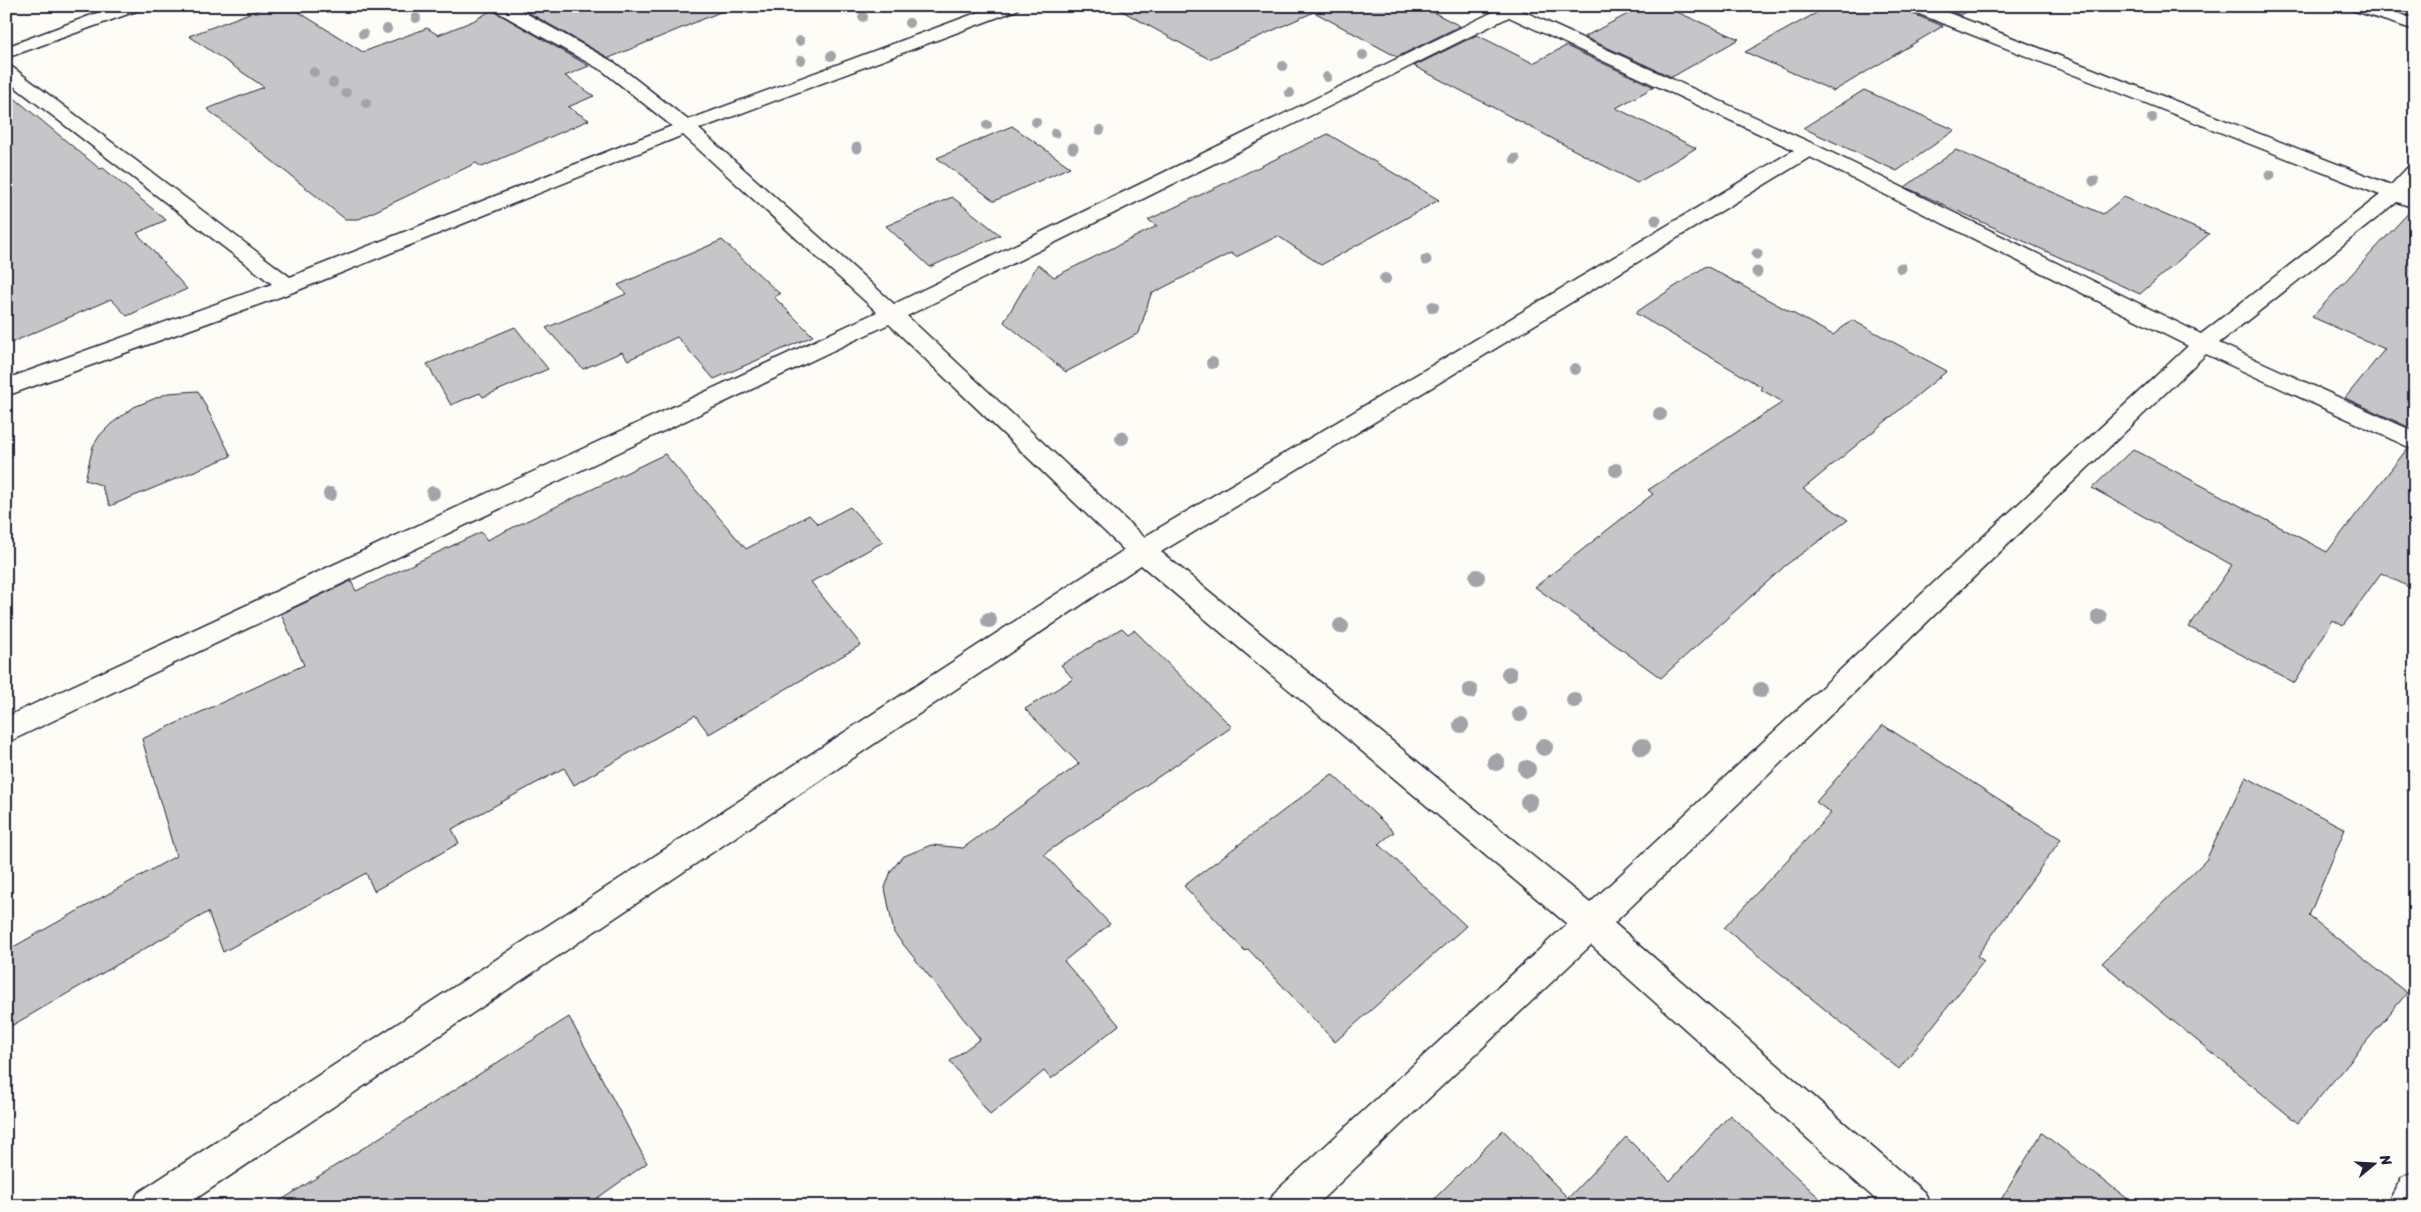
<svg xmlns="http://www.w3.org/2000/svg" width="2421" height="1212" font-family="Sriracha,sans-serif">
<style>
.building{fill:#c6c6c8;stroke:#22223b}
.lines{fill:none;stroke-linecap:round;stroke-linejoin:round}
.street-casing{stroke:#22223b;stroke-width:3}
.street{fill:#fdfcf7;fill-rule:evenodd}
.tree{fill:#a3a3aa}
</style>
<rect width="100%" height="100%" fill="#fdfcf7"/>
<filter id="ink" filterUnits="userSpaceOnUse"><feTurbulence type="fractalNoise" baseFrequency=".02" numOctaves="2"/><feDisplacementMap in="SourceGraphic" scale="10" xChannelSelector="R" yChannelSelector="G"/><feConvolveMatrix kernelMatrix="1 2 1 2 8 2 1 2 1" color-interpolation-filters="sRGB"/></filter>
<g filter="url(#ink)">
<g class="building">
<path d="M268,6H289L363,52L427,28L438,35L473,21L492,10L589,66L565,76L594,96L568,107L589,120L482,167L476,163L359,219H345L207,109L264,87L189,36Z"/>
<path d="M517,6H730V8L609,58Z"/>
<path d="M1113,6H1421L1460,26L1397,57L1314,12L1209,59Z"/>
<path d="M1643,6H1663L1739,39L1672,77L1584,37Z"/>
<path d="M1829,6H1905L1908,12L1943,26L1834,91L1745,52Z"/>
<path d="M1937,6H1976L1960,15Z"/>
<path d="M1477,35L1533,63L1566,46L1654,87L1616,108L1696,148L1637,183L1414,66Z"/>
<path d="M1864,90L1955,130L1897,171L1803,128Z"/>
<path d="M6,91L100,169L103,168L166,220L137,233L187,289L127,316L111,299L6,345Z"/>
<path d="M1012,126L1070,167L994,201L937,158Z"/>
<path d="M1328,134L1439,200L1321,265L1278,236L1236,257L1231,253L1151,294L1139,333L1066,372L1004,322L1038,264L1054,277L1157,226L1148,220Z"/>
<path d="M1956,150L2103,214L2124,197L2209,234L2140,294L1905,187Z"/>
<path d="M952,197L1000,235L930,267L886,226Z"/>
<path d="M2412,209L2415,210V430L2345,398L2385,349L2312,317Z"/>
<path d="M722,240L780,294L774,297L813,336L714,379L677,337L628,360L622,352L583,369L546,328L626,294L618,285Z"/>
<path d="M1706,266L1833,335L1852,320L1947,371L1803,489L1848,520L1786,565L1661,678L1535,587L1653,494L1648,490L1783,402L1760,389L1762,387L1635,313Z"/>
<path d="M515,327L548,369L483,397L480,393L451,405L427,364Z"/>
<path d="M198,391L231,456L110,506L101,485L85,480L93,446L100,435L111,424L134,407L168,393Z"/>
<path d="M2133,449L2327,552L2407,449L2415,452V590L2381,573L2343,626L2333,620L2295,683L2189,627L2232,565L2092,488Z"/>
<path d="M665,454L746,549L809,515L818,524L850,507L883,542L811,582L861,645L709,734L695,715L574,785L564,768L452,829L459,843L374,891L366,873L223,952L208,912L6,1029V951L176,856L142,739L304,665L281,614L351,581L356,591L481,532L487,540Z"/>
<path d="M1122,628L1128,634L1134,630L1232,727L1044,854L1110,924L1064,961L1119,1025L1051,1079L1044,1071L990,1115L950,1061L980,1039L894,933L885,888L891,871L902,857L931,845L963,848L1079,764L1025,709L1073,679L1061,665Z"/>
<path d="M1883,725L2061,839L1977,956L1984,961L1899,1069L1724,928L1831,813L1816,802Z"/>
<path d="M1332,774L1394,832L1379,844L1466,926L1335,1042L1248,949L1245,951L1184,886Z"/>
<path d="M2246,777L2345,829L2309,916L2407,993L2298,1123L2102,963L2206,860Z"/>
<path d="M569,1017L647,1163L586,1206H272Z"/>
<path d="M1730,1115L1828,1206H1427L1503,1130L1568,1198L1626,1137L1670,1181Z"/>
<path d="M2042,1133L2137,1206H1997Z"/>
</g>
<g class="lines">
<g class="street-casing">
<g id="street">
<path d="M116,6H141L139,10L6,58V47Z"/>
<path d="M492,6H513L615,63L688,120L995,6H1019L1017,10L699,129L894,304L1495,11L1490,6H1512L1816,145L2201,334L2380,195L1909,10L1907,6H1931L2391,185L2408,167L2415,165V183L2407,192L2415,195V208L2397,202L2219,343L2415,432V450L2206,354L1614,923L1925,1193L1931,1206H1883L1591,945L1315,1206H1268L1274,1193L1567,924L1141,565L185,1206H132L138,1193L1124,550L889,324L6,743V717L877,312L683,135L296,291L6,396V379L272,284L6,80V66L12,67L290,277L672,126L603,71L494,10ZM1509,17L1794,150L1144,537L907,316ZM1810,157L2188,346L1590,903L1161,552Z"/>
<path d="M2350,6H2376L2415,19V30L2352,10Z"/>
<path d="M2415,1171V1206H2386L2402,1177Z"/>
</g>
</g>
<use href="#street" class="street"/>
</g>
<g class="tree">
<circle cx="863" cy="17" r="5"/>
<circle cx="416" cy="18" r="5"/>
<circle cx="909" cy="23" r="5"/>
<circle cx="387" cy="29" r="5"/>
<circle cx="363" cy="34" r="5"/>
<circle cx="800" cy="41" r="5"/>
<circle cx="1363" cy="55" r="5"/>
<circle cx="831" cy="56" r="5"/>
<circle cx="801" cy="60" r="5"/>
<circle cx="1283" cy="66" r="5"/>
<circle cx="314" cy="72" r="5"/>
<circle cx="1327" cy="77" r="5"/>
<circle cx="333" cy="83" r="5"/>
<circle cx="346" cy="93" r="5"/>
<circle cx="1290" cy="93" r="5"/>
<circle cx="366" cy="103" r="5"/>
<circle cx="2152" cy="118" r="5"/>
<circle cx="1036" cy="122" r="5"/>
<circle cx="987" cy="125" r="5"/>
<circle cx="1100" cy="130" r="5"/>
<circle cx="1055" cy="133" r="5"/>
<circle cx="857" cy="148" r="5.5"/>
<circle cx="1073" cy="148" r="5.5"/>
<circle cx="1515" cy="159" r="5.5"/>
<circle cx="2270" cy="175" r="5.5"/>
<circle cx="2094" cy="181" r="5.5"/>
<circle cx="1656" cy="220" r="5.5"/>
<circle cx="1757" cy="254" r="5.5"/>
<circle cx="1426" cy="260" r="5.5"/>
<circle cx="1901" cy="268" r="5.5"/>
<circle cx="1757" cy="272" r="5.5"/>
<circle cx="1385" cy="279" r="6"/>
<circle cx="1433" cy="307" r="6"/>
<circle cx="1212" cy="363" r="6"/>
<circle cx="1575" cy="369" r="6"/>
<circle cx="1660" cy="414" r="7"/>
<circle cx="1122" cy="438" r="7"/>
<circle cx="1616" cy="470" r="7"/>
<circle cx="433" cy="493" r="7"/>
<circle cx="330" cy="494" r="7"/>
<circle cx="1477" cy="577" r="8"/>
<circle cx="2099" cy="617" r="8"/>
<circle cx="989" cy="620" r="8"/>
<circle cx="1341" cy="626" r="8"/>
<circle cx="1509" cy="674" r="8"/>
<circle cx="1761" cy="690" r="8"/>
<circle cx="1470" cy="691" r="8"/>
<circle cx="1574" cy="700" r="8"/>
<circle cx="1520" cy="714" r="8"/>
<circle cx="1461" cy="725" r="8"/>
<circle cx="1544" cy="747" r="9"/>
<circle cx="1642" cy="747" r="9"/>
<circle cx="1496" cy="762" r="9"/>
<circle cx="1527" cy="769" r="9"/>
<circle cx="1529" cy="802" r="9"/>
</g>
</g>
<rect width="2421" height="1212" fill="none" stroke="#fdfcf7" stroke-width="25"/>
<rect x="12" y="12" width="2396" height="1187" fill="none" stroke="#22223b" stroke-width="2" filter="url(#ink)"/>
<g transform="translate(2374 1164) rotate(72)" stroke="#fdfcf7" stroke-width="4" paint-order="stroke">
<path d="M0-4L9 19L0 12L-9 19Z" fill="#22223b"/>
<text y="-8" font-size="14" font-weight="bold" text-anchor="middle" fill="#22223b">N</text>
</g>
</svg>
